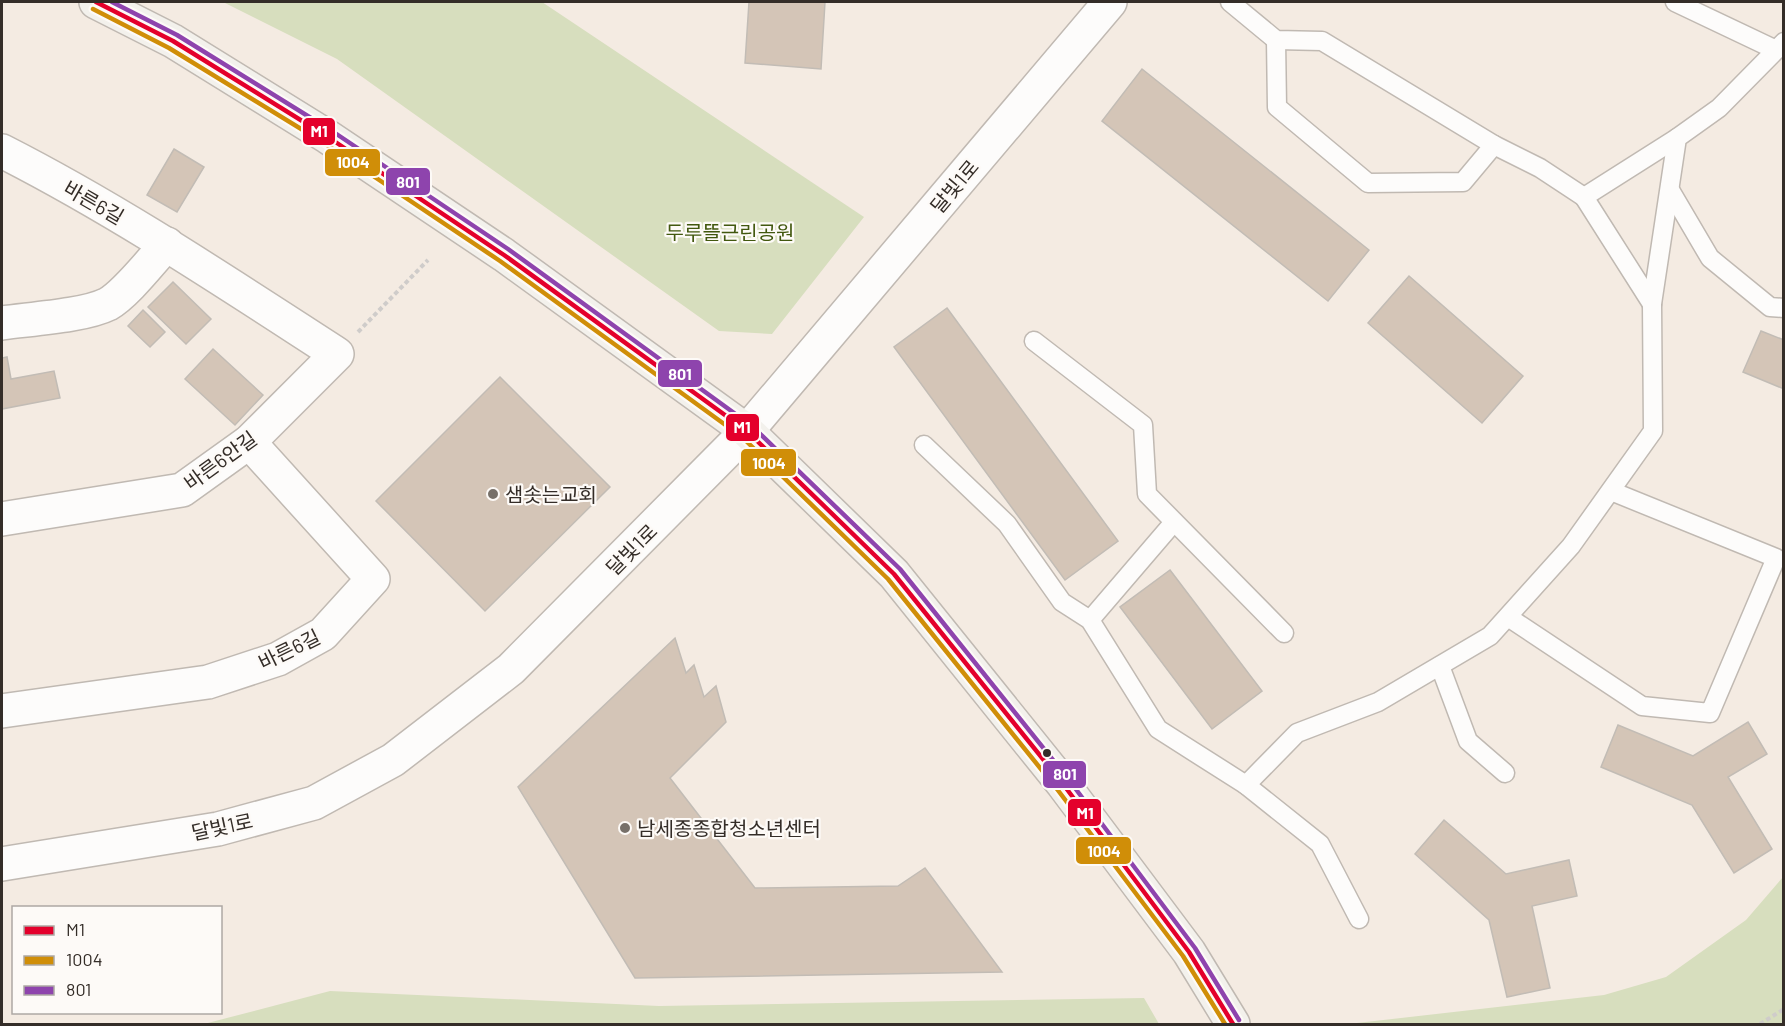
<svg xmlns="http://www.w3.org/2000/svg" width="1785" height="1026" font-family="Barlow,'Noto Sans KR',sans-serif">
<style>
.green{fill:#d7debe}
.building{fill:#d4c5b7;stroke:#c2bcb5;stroke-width:1.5}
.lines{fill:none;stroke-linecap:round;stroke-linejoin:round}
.lane-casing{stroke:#c0b9b2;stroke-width:21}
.street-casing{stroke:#c0b9b2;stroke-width:36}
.secondary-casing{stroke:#c0b9b2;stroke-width:36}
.path{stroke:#cfccca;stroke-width:4;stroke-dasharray:4.5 3;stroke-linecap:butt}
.lane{stroke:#fdfcfb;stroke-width:18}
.street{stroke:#fdfcfb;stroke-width:33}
.secondary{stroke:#f3f1ec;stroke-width:33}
.bus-1-casing{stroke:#fdfaf7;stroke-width:9}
.bus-2-casing{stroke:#fdfaf7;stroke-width:9}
.bus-3-casing{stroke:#fdfaf7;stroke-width:9}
.bus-1{stroke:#e4002b;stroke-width:4.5}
.bus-2{stroke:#d08e08;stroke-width:4.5}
.bus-3{stroke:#8e44ad;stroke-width:4.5}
.poi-dot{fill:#777069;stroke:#fdfaf7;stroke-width:2}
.bus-dot{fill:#342d28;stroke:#fdfaf7;stroke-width:2}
.labels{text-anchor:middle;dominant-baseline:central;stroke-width:4.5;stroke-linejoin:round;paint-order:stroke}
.street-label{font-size:20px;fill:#342d28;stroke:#fdfaf7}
.park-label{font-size:20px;fill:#42580f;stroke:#fdfaf7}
.poi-label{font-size:20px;fill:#342d28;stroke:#fdfaf7;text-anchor:start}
.line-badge{stroke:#fdfaf7;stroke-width:2}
.badge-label{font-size:16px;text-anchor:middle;font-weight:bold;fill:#fff}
</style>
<rect width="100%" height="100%" fill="#f4ebe2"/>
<g class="green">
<path d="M223,2H542L864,217L772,334L719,331L337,59Z"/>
<path d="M1783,877V1024H1348L1604,995L1666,977L1746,920Z"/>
<path d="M330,991L659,1006L1144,998L1159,1024H204Z"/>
</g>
<g class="building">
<path d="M749,2H825L821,69L745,63Z"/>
<path d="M1142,69L1369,250L1328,301L1102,121Z"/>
<path d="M174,149L204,167L177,212L147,195Z"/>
<path d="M1409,276L1523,376L1482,423L1368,323Z"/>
<path d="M173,282L211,319L186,344L148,307Z"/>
<path d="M947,308L1118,541L1065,580L894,347Z"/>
<path d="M143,310L165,332L150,347L128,326Z"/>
<path d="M1761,331L1784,340V389L1743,372Z"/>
<path d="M213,349L263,395L235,425L185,379Z"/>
<path d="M7,357L11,379L54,371L60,398L2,409V358Z"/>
<path d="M500,377L610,487L485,611L376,501Z"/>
<path d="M1170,570L1262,691L1212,729L1120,607Z"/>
<path d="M675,638L686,673L694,665L704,697L716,686L726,722L670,778L755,888L898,886L925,868L1002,972L635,978L518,787Z"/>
<path d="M1748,722L1767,754L1728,777L1772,849L1734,873L1692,805L1601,767L1618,725L1693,756Z"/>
<path d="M1444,820L1506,874L1569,860L1577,896L1532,906L1550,988L1507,997L1489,920L1415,854Z"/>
</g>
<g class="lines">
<g class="lane-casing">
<g id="lane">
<path d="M1230,2L1276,40L1322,41L1494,145L1540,168L1584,197L1677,138"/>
<path d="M1675,2L1776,50"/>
<path d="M1276,40L1277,107L1368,183L1463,182L1494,145"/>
<path d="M1670,190L1710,258L1770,307L1784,308"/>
<path d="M1584,197L1652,304"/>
<path d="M1034,341L1143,425L1147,494L1284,633"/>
<path d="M924,445L1007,524L1062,602L1090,620L1158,729L1246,785L1320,844L1359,919"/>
<path d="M1508,617L1642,706L1710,713L1776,558L1611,491"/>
<path d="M1090,620L1174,522"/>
<path d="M1440,666L1468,741L1505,773"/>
<path d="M1246,785L1297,733L1378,702L1490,636L1571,546L1653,431L1652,304L1677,138L1719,108L1784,42"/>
</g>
</g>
<g class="street-casing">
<g id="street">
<path d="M2,151C118,210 227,283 337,354L249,442L182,490L2,519"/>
<path d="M2,323C30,319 84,316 108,304C126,294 152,260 167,244"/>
<path d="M2,711L208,682L278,659L323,634L373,579L249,442"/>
<path d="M2,864L218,829L314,803L393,760L511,669L747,431L1110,2"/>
</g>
</g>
<g class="secondary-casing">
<path id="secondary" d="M96,2L173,41L328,137L504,255L747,431L894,574L1063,784L1189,952L1233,1024"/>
</g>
<g class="path">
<path d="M358,332L428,260"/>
<path d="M1760,1024L1784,1009"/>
</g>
<use href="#lane" class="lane"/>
<use href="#street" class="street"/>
<use href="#secondary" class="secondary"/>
<g class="bus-1-casing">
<path id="bus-1" d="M96,2L173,41L328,137L504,255L747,431L894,574L1063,784L1189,952L1233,1024"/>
</g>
<g class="bus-2-casing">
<path id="bus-2" d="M93,9L169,48L324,143L500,261L742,437L888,579L1057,789L1183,956L1225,1024"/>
</g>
<g class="bus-3-casing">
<path id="bus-3" d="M112,2L177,35L332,131L508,249L752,426L900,569L1069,780L1195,948L1239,1020"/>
</g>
<use href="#bus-1" class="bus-1"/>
<use href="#bus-2" class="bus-2"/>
<use href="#bus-3" class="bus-3"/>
</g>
<g class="poi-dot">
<circle cx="493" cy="494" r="6"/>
<circle cx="625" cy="828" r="6"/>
</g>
<circle class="bus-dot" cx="1047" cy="753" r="5"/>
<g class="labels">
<g class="street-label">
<text transform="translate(954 186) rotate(-50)">달빛1로</text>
<text transform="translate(94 202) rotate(30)">바른6길</text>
<text transform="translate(220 460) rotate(-36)">바른6안길</text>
<text transform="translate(631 549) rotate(-45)">달빛1로</text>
<text transform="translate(289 649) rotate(-26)">바른6길</text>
<text transform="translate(222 826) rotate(-12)">달빛1로</text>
</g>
<g class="park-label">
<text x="730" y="232">두루뜰근린공원</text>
</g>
<g class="poi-label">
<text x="505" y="494">샘솟는교회</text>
<text x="637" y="828">남세종종합청소년센터</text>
</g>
</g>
<g class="line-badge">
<rect x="302" y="117" width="34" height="29" rx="6" fill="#e4002b"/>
<rect x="324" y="148" width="57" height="29" rx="6" fill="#d08e08"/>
<rect x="385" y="167" width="46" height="29" rx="6" fill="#8e44ad"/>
<rect x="657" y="359" width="46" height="29" rx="6" fill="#8e44ad"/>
<rect x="725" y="413" width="35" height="29" rx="6" fill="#e4002b"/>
<rect x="740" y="448" width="57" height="29" rx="6" fill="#d08e08"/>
<rect x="1042" y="760" width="45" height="29" rx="6" fill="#8e44ad"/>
<rect x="1067" y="798" width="35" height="29" rx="6" fill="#e4002b"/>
<rect x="1075" y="836" width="57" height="29" rx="6" fill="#d08e08"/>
</g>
<g class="badge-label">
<text x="319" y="137">M1</text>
<text x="353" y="168">1004</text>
<text x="408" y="188">801</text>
<text x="680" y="380">801</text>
<text x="742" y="433">M1</text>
<text x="769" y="469">1004</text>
<text x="1065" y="780">801</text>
<text x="1085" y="819">M1</text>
<text x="1104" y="857">1004</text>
</g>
<rect width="1785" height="1026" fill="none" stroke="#342d28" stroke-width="6"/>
<rect x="12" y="906" width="210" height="108" fill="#fdfaf7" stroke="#ada8a4" stroke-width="1.5"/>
<rect x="24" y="926" width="30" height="9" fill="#e4002b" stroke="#ada8a4" stroke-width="1.5"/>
<text x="66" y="936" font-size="18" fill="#342d28">M1</text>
<rect x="24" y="956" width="30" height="9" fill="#d08e08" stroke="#ada8a4" stroke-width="1.5"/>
<text x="66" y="966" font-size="18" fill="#342d28">1004</text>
<rect x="24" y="986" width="30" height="9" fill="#8e44ad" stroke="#ada8a4" stroke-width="1.5"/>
<text x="66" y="996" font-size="18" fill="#342d28">801</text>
</svg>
